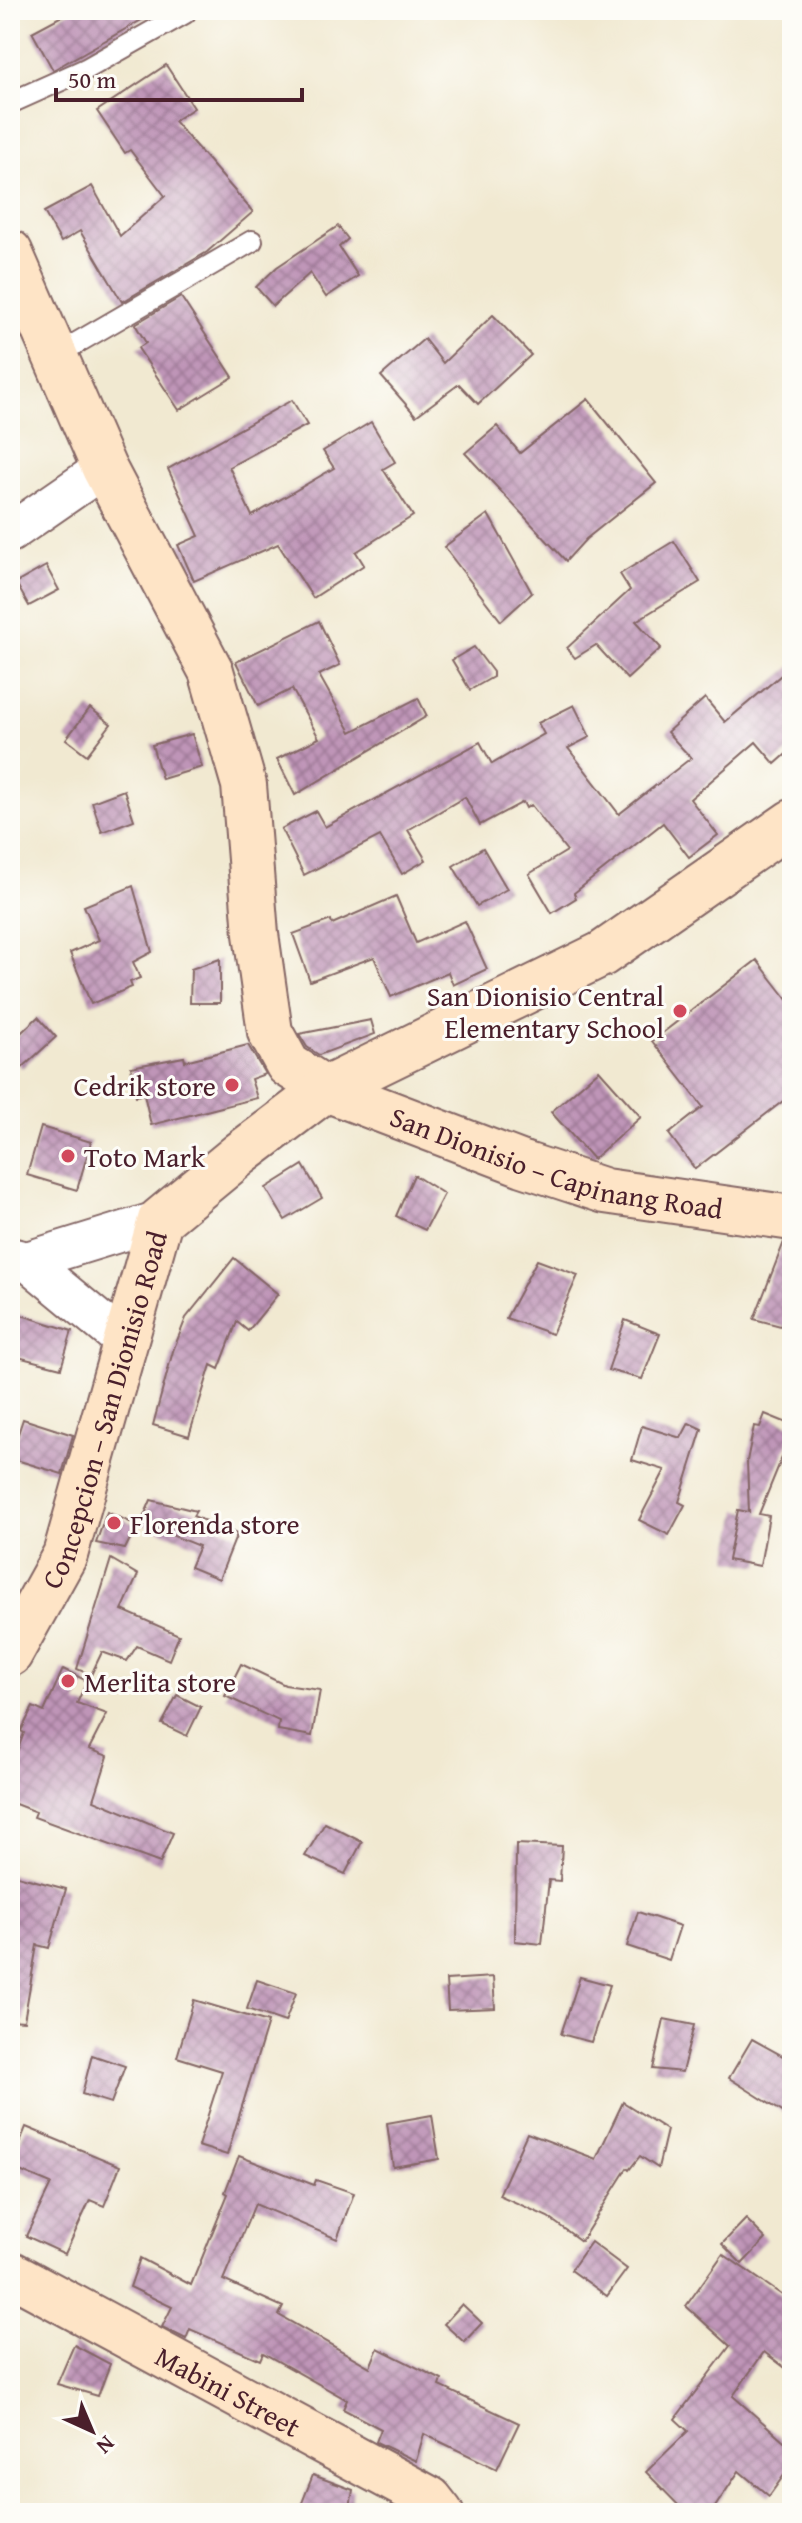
<svg xmlns="http://www.w3.org/2000/svg" width="802" height="2523" font-family="'Gentium Book Plus',serif">
<style>
.building{fill:url(#building-cross-hatch)}
.lines{fill:none;stroke-linecap:round;stroke-linejoin:round}
.lane-casing{stroke:#846665;stroke-width:24}
.street-casing{stroke:#846665;stroke-width:42}
.secondary-casing{stroke:#846665;stroke-width:48}
.lane{stroke:#fff;stroke-width:20}
.street{stroke:#fff;stroke-width:38}
.secondary{stroke:#fee4c6;stroke-width:44}
.poi-dot{fill:#d1495b;stroke:#fdfcf7;stroke-width:3}
.labels{text-anchor:middle;dominant-baseline:central;stroke-width:6;stroke-linejoin:round;paint-order:stroke}
.poi-label{font-size:28px;fill:#4a1f2b;stroke:#fdfcf7;text-anchor:start}
.street-label{font-size:28px;fill:#4a1f2b;stroke:#fdfcf7}
</style>
<defs>
<pattern id="building-cross-hatch" width="8" height="8" patternUnits="userSpaceOnUse" patternTransform="scale(2)"><rect width="8" height="8" fill="#bf95b8"/><path d="M0 0l8 8M0 8l8-8" fill="none" stroke="#9d7996"/></pattern>
</defs>
<rect width="100%" height="100%" fill="#fdfcf7"/>
<filter id="ink" filterUnits="userSpaceOnUse"><feTurbulence type="fractalNoise" baseFrequency=".0125" numOctaves="2"/><feDisplacementMap in="SourceGraphic" scale="16" xChannelSelector="R" yChannelSelector="G"/><feConvolveMatrix kernelMatrix="1 2 1 2 8 2 1 2 1" color-interpolation-filters="sRGB"/></filter>
<filter id="wash" filterUnits="userSpaceOnUse"><feTurbulence type="fractalNoise" baseFrequency=".006" numOctaves="4" result="noise"/><feDisplacementMap in="SourceGraphic" scale="32" xChannelSelector="R" yChannelSelector="G"/><feGaussianBlur stdDeviation="1.8" result="paint"/><feColorMatrix in="noise" values="0 0 0 0 0 0 0 0 0 0 0 0 0 0 0 0 0 1.4 0 .05"/><feComposite in="paint" operator="in"/></filter>
<g filter="url(#wash)">
<rect width="100%" height="100%" fill="#f1e9d1"/>
<g id="blocks">
<g class="building">
<path d="M73,10H159L53,70L32,32Z"/>
<path d="M166,65L194,108L174,121L253,212L207,252L122,302L80,231L61,242L44,212L92,186L120,236L165,196L130,150L125,153L97,111Z"/>
<path d="M338,226L348,239L339,247L358,276L326,297L310,273L273,306L256,287L277,267Z"/>
<path d="M181,297L233,377L179,410L138,348L146,343L135,324Z"/>
<path d="M493,315L531,355L478,404L459,384L416,416L381,376L424,339L443,363Z"/>
<path d="M588,399L656,483L586,539L566,561L465,453L497,426L520,453Z"/>
<path d="M292,400L307,425L229,467L252,516L334,468L323,451L371,422L395,462L383,469L413,516L356,552L364,565L313,598L278,544L194,581L178,545L199,536L168,469Z"/>
<path d="M488,514L532,593L501,621L444,547Z"/>
<path d="M674,541L700,582L636,621L661,648L627,679L596,645L575,658L567,648L630,590L620,574Z"/>
<path d="M46,566L59,590L29,606L16,583Z"/>
<path d="M319,621L340,665L319,675L351,732L418,698L427,716L295,795L277,759L319,738L292,689L258,706L236,662Z"/>
<path d="M474,647L493,672V677L470,690L452,660Z"/>
<path d="M792,666V749L775,764L756,742L690,799L718,835L689,857L663,823L574,893L576,898L552,913L529,874L567,851L531,805L526,808L523,802L480,825L465,797L408,830L426,860L402,874L380,836L304,875L281,829L316,811L325,827L480,742L492,764L544,734L538,723L574,705L590,737L568,748L619,814L691,758L667,732L705,698L725,722Z"/>
<path d="M90,708L111,724L87,755L66,739Z"/>
<path d="M192,734L202,767L162,779L152,745Z"/>
<path d="M124,790L134,820L102,832L92,802Z"/>
<path d="M483,848L507,889L477,906L453,866Z"/>
<path d="M133,886L152,952L133,962L140,978L130,982L132,987L91,1004L70,953L99,940L84,906Z"/>
<path d="M396,896L416,943L465,921L487,969L453,985L448,972L391,997L374,957L310,981L293,934L331,920L332,924Z"/>
<path d="M220,959V1003H190L191,969Z"/>
<path d="M757,960L792,1005V1094L695,1169L669,1134L703,1107L652,1041Z"/>
<path d="M38,1017L56,1037L22,1068L10,1054V1043Z"/>
<path d="M371,1020L375,1034L319,1055L307,1047L299,1034Z"/>
<path d="M248,1045L265,1074L251,1079L257,1098L151,1125L144,1094L136,1096L131,1067L184,1057L185,1061Z"/>
<path d="M599,1070L641,1117L593,1159L551,1112Z"/>
<path d="M41,1127L91,1142L77,1190L27,1175Z"/>
<path d="M303,1165L322,1198L285,1220L266,1188Z"/>
<path d="M414,1175L444,1194L425,1230L396,1216Z"/>
<path d="M784,1242H792V1329L754,1319Z"/>
<path d="M234,1258L278,1294L248,1331L237,1322L219,1369L211,1365L189,1436L153,1425L173,1351L186,1318Z"/>
<path d="M537,1260L578,1275L552,1334L506,1318Z"/>
<path d="M15,1313L72,1331L61,1368L10,1355V1328Z"/>
<path d="M625,1320L660,1334L642,1379L608,1370Z"/>
<path d="M765,1414L792,1425V1433L759,1514L769,1516L760,1566L728,1560L738,1510L749,1512L747,1461L754,1426L760,1427Z"/>
<path d="M23,1419L73,1435L62,1474L10,1458Z"/>
<path d="M689,1423L702,1429L679,1502L685,1505L669,1535L639,1520L665,1470L632,1460L642,1426L681,1438Z"/>
<path d="M151,1500L196,1511L193,1516L237,1534L219,1579L190,1567L199,1546L141,1523Z"/>
<path d="M107,1512L137,1525L125,1549L96,1543Z"/>
<path d="M111,1559L138,1575L122,1610L179,1635L169,1660L137,1646L127,1661L102,1652L91,1675L77,1669Z"/>
<path d="M241,1664L285,1685L320,1690L312,1736L278,1730L279,1721L225,1696Z"/>
<path d="M63,1669L87,1681L77,1703L107,1714L89,1749L108,1756L94,1800L173,1833L160,1863L34,1817L36,1812L10,1802V1770L24,1733L21,1731L33,1707L44,1712Z"/>
<path d="M177,1695L201,1707L187,1736L162,1724Z"/>
<path d="M325,1823L362,1842L345,1874L305,1856Z"/>
<path d="M516,1844L562,1846L560,1881L549,1880L542,1944L515,1941Z"/>
<path d="M10,1874L66,1889L49,1948L37,1945L24,2021L10,2020Z"/>
<path d="M638,1912L680,1926L669,1960L627,1946Z"/>
<path d="M493,1977L495,2008L448,2010L446,1980Z"/>
<path d="M580,1977L610,1985L591,2042L561,2034Z"/>
<path d="M257,1980L296,1993L285,2022L247,2009Z"/>
<path d="M194,2000L268,2022L227,2155L198,2146L222,2071L177,2057Z"/>
<path d="M664,2019L694,2025L682,2072L653,2069Z"/>
<path d="M752,2039L792,2061V2118L729,2078Z"/>
<path d="M92,2055L125,2066L111,2103L82,2094Z"/>
<path d="M623,2102L667,2130L658,2168L640,2156L629,2170L627,2168L581,2241L548,2217L499,2195L527,2133L596,2159Z"/>
<path d="M432,2115L439,2159L393,2167L387,2123Z"/>
<path d="M26,2127L120,2166L104,2206L90,2200L65,2254L26,2236L51,2184L10,2167Z"/>
<path d="M239,2156L314,2185L316,2180L354,2193L337,2239L255,2204L223,2280L283,2307L279,2315L370,2367L378,2348L442,2380L440,2386L519,2423L497,2469L424,2434L416,2461L376,2442L381,2429L343,2409L347,2400L263,2353L260,2360L190,2329L186,2339L162,2327L172,2307L130,2287L140,2258L191,2285L228,2194L225,2192Z"/>
<path d="M746,2219L766,2239L742,2264L722,2244Z"/>
<path d="M591,2242L627,2269L607,2296L571,2270Z"/>
<path d="M723,2254L792,2302V2373L764,2352L733,2396L792,2448V2464L769,2496L739,2471L711,2513H686L646,2472L688,2431L675,2419L730,2346L686,2306Z"/>
<path d="M462,2304L482,2323L464,2342L444,2324Z"/>
<path d="M74,2345L110,2364L98,2396L57,2384Z"/>
<path d="M313,2475L353,2490L349,2513H298Z"/>
</g>
</g>
</g>
<g filter="url(#ink)">
<use href="#blocks" fill-opacity="0" stroke="#846665" stroke-width="2"/>
<g class="lines">
<g class="lane-casing">
<g id="lane">
<path d="M10,103L86,69L185,13"/>
<path d="M56,355L252,241"/>
</g>
</g>
<g class="street-casing">
<g id="street">
<path d="M10,533L104,468"/>
<path d="M10,1257L27,1261L160,1220"/>
<path d="M27,1261L126,1343"/>
</g>
</g>
<g class="secondary-casing">
<g id="secondary">
<path id="s1" d="M10,252L104,468L211,671L244,785L256,934L270,1032L288,1065L326,1089L523,1164L605,1191L792,1218"/>
<path id="s2" d="M10,1654L65,1555L160,1220L240,1154L326,1089L602,954L792,822"/>
<path id="s3" d="M10,2273L430,2499L441,2513"/>
</g>
</g>
<use href="#lane" class="lane"/>
<use href="#street" class="street"/>
<use href="#secondary" class="secondary"/>
</g>
</g>
<g class="poi-dot">
<circle cx="680" cy="1011" r="8"/>
<circle cx="232" cy="1085" r="8"/>
<circle cx="68" cy="1156" r="8"/>
<circle cx="114" cy="1523" r="8"/>
<circle cx="68" cy="1681" r="8"/>
</g>
<g class="labels">
<g class="poi-label">
<text x="664" y="995" text-anchor="end">San Dionisio Central<tspan x="664" dy="32">Elementary School</tspan></text>
<text x="216" y="1085" text-anchor="end">Cedrik store</text>
<text x="84" y="1156">Toto Mark</text>
<text x="130" y="1523">Florenda store</text>
<text x="84" y="1681">Merlita store</text>
</g>
<g class="street-label">
<text stroke="none"><textPath href="#s1" startOffset="1158">San Dionisio – Capinang Road</textPath></text>
<text stroke="none"><textPath href="#s2" startOffset="264">Concepcion – San Dionisio Road</textPath></text>
<text stroke="none"><textPath href="#s3" startOffset="248">Mabini Street</textPath></text>
</g>
</g>
<rect width="802" height="2523" fill="none" stroke="#fdfcf7" stroke-width="40"/>
<g transform="translate(92 2431) rotate(136)" stroke="#fdfcf7" stroke-width="6" paint-order="stroke">
<path d="M0-6L14 30L0 20L-14 30Z" fill="#4a1f2b"/>
<text y="-12" font-size="22" font-weight="bold" text-anchor="middle" fill="#4a1f2b">N</text>
</g>
<path d="M56 88v12h246v-12" fill="none" stroke="#4a1f2b" stroke-width="4"/>
<text x="68" y="88" font-size="24" fill="#4a1f2b" stroke="#fdfcf7" stroke-width="6" paint-order="stroke">50 m</text>
</svg>
